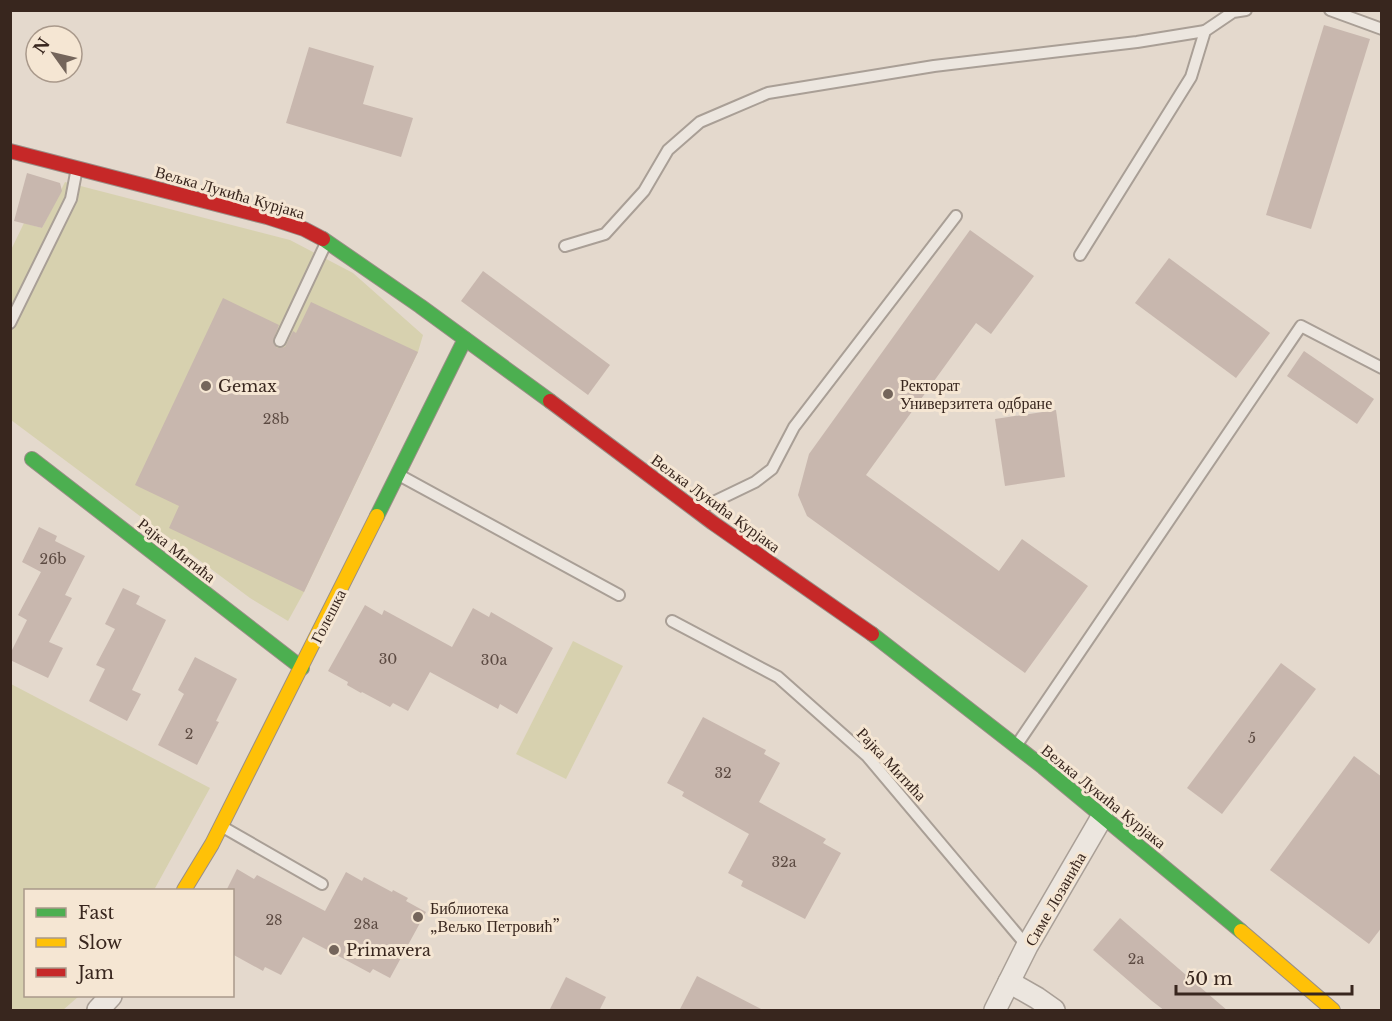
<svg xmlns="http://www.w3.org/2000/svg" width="1392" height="1021" font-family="'Libre Baskerville',serif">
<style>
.green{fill:#d7d1af}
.building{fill:#c8b7ae}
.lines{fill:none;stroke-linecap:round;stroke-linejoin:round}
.lane-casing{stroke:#a99f96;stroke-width:14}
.street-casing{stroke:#a99f96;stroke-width:24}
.fast-casing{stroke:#998e86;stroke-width:16}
.slow-casing{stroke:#998e86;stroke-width:16}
.jam-casing{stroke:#998e86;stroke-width:16}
.lane{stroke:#ece6df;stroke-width:10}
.street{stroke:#ece6df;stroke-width:21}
.fast{stroke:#4caf50;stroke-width:14}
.slow{stroke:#ffc107;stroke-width:14}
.jam{stroke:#c62828;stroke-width:14}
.poi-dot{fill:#74655b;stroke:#f5e6d3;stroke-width:2}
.labels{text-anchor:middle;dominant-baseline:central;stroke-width:6;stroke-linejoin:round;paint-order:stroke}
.number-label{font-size:14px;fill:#5c4a42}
.street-label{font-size:16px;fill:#38261e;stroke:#f5e6d3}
.poi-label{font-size:16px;fill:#38261e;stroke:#f5e6d3;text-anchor:start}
</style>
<rect width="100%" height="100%" fill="#e4d9cd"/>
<g class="green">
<path d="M65,182L290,240L353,273L423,335L418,352L304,592L288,621L250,598L11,420L10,252L24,223L42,228Z"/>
<path d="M573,641L623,666L566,779L516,754Z"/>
<path d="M11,684L210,788L154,890H26V996H79L63,1010H11Z"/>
</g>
<g class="building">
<path d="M1324,25L1370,39L1311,229L1266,215Z"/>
<path d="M309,47L374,66L363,104L413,118L401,157L286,123Z"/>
<path d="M27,173L60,183L62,191L42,228L14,221Z"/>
<path d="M970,230L1034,276L991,334L976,323L866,475L999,571L1022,539L1088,586L1025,673L807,516L798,495L809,454Z"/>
<path d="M1169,258L1270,333L1236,378L1135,303Z"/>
<path d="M483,271L610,365L588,395L461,301Z"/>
<path d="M223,298L279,325L273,341L277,348L285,347L293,331L296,333L311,302L418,352L304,592L169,528L179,506L135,485Z"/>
<path d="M1304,351L1374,399L1357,424L1287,376Z"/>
<path d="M1056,410L1065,477L1005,486L995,419Z"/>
<path d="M39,527L57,536L55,541L85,556L65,595L72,598L49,642L63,648L48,678L10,660V654L27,620L18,615L41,572L22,562Z"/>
<path d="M123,588L140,596L136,604L166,620L132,690L141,694L127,721L89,701L105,669L96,665L115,629L105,624Z"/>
<path d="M365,605L382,615L384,610L452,647L473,608L489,617L491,612L553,648L517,714L500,704L498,709L430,672L408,711L393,703L390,707L362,692L361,693L347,685L348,682L328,671Z"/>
<path d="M195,657L237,679L216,721L219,722L197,765L158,745L184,694L178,690Z"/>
<path d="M1281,663L1316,689L1222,814L1187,788Z"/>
<path d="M703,717L766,750L764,754L780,763L759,802L826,839L823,843L841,853L805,919L741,886L743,881L728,873L749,834L682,796L684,792L667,783Z"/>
<path d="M1354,756L1382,777V927L1369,944L1270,870Z"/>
<path d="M237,869L254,879L257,875L325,911L346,872L362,881L364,877L392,892L393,890L408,898L406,901L426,912L390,978L373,969L370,973L303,937L281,975L265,967L263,971L232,954V891H226Z"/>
<path d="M1120,918L1193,981L1228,1011H1165L1152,1001L1093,950Z"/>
<path d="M697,976L765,1011H679Z"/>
<path d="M566,977L606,997L599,1011H549Z"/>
</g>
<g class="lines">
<g class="lane-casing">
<g id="lane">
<path d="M1330,10L1382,29"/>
<path d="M565,246L605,234L644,191L668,150L700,122L768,93L934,66L1137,42L1205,31"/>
<path d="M1080,255L1191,77L1205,31L1233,12L1246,10"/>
<path d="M10,323L71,199L77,168"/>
<path d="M280,341L327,241"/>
<path d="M399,475L619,595"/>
<path d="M699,509L755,482L772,469L794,427L956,216"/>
<path d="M672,621L778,677L867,756L1027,946"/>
<path d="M1016,746L1301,326L1382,368"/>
<path d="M221,826L322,884"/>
</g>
</g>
<g class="street-casing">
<g id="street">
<path d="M1009,982L1037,998L1054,1010"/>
<path d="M98,1010L111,996"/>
<path d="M995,1010L1027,946L1102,817"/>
</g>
</g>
<g class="fast-casing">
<g id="fast">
<path d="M323,239L420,306L550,401"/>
<path d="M32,459L302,668"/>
<path d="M377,516L465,339"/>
<path d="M872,634L1043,767L1241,931"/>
</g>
</g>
<g class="slow-casing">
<g id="slow">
<path d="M184,890L212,844L377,516"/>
<path d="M1241,931L1333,1010"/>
</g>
</g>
<g class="jam-casing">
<g id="jam">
<path d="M10,151L267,217L304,229L323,239"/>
<path d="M550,401L713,523L872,634"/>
</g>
</g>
<use href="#lane" class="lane"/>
<use href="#street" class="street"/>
<use href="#fast" class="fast"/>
<use href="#slow" class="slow"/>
<use href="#jam" class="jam"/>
</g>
<g class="poi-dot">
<circle cx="206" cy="386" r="6"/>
<circle cx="888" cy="394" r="6"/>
<circle cx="418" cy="917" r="6"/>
<circle cx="334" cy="950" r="6"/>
</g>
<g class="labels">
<g class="number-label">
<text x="276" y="419">28b</text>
<text x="53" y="559">26b</text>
<text x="388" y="659">30</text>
<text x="494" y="660">30a</text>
<text x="189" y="734">2</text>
<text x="1252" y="738">5</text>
<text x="723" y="773">32</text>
<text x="784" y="862">32a</text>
<text x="274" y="920">28</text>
<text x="366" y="924">28a</text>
<text x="1136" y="959">2a</text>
</g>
<g class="street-label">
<text transform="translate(230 192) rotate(16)">Вељка Лукића Курјака</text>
<text transform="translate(716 503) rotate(36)">Вељка Лукића Курјака</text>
<text transform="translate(177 550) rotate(38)">Рајка Митића</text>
<text transform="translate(328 616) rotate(-63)">Голешка</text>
<text transform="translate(892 764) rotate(47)">Рајка Митића</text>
<text transform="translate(1104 796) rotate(39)">Вељка Лукића Курјака</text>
<text transform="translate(1055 899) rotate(-60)">Симе Лозанића</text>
</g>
<g class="poi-label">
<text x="900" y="385">Ректорат<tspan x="900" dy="18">Универзитета одбране</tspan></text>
<text x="218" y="386">Gemax</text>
<text x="430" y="908">Библиотека<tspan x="430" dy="18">„Вељко Петровић”</tspan></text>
<text x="346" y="950">Primavera</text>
</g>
</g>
<rect width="1392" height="1021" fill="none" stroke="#38261e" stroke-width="24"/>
<rect x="24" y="889" width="210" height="108" fill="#f5e6d3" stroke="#a9998b" stroke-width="1.5"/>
<rect x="36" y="908" width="30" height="9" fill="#4caf50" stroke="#a9998b" stroke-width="1.5"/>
<text x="78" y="919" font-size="18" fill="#38261e">Fast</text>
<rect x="36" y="938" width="30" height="9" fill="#ffc107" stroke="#a9998b" stroke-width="1.5"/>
<text x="78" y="949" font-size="18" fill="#38261e">Slow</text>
<rect x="36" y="968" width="30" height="9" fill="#c62828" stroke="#a9998b" stroke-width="1.5"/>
<text x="78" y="979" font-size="18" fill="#38261e">Jam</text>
<g transform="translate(54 54) rotate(304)"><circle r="28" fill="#f5e6d3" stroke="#a9998b" stroke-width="1.5"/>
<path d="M0-4.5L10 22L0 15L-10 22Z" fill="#74655b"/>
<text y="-9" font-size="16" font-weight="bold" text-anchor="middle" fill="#38261e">N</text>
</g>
<path d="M1176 985v9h176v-9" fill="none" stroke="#38261e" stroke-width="3"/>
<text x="1185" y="985" font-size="18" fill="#38261e" stroke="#f5e6d3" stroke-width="4.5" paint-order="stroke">50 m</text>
</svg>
